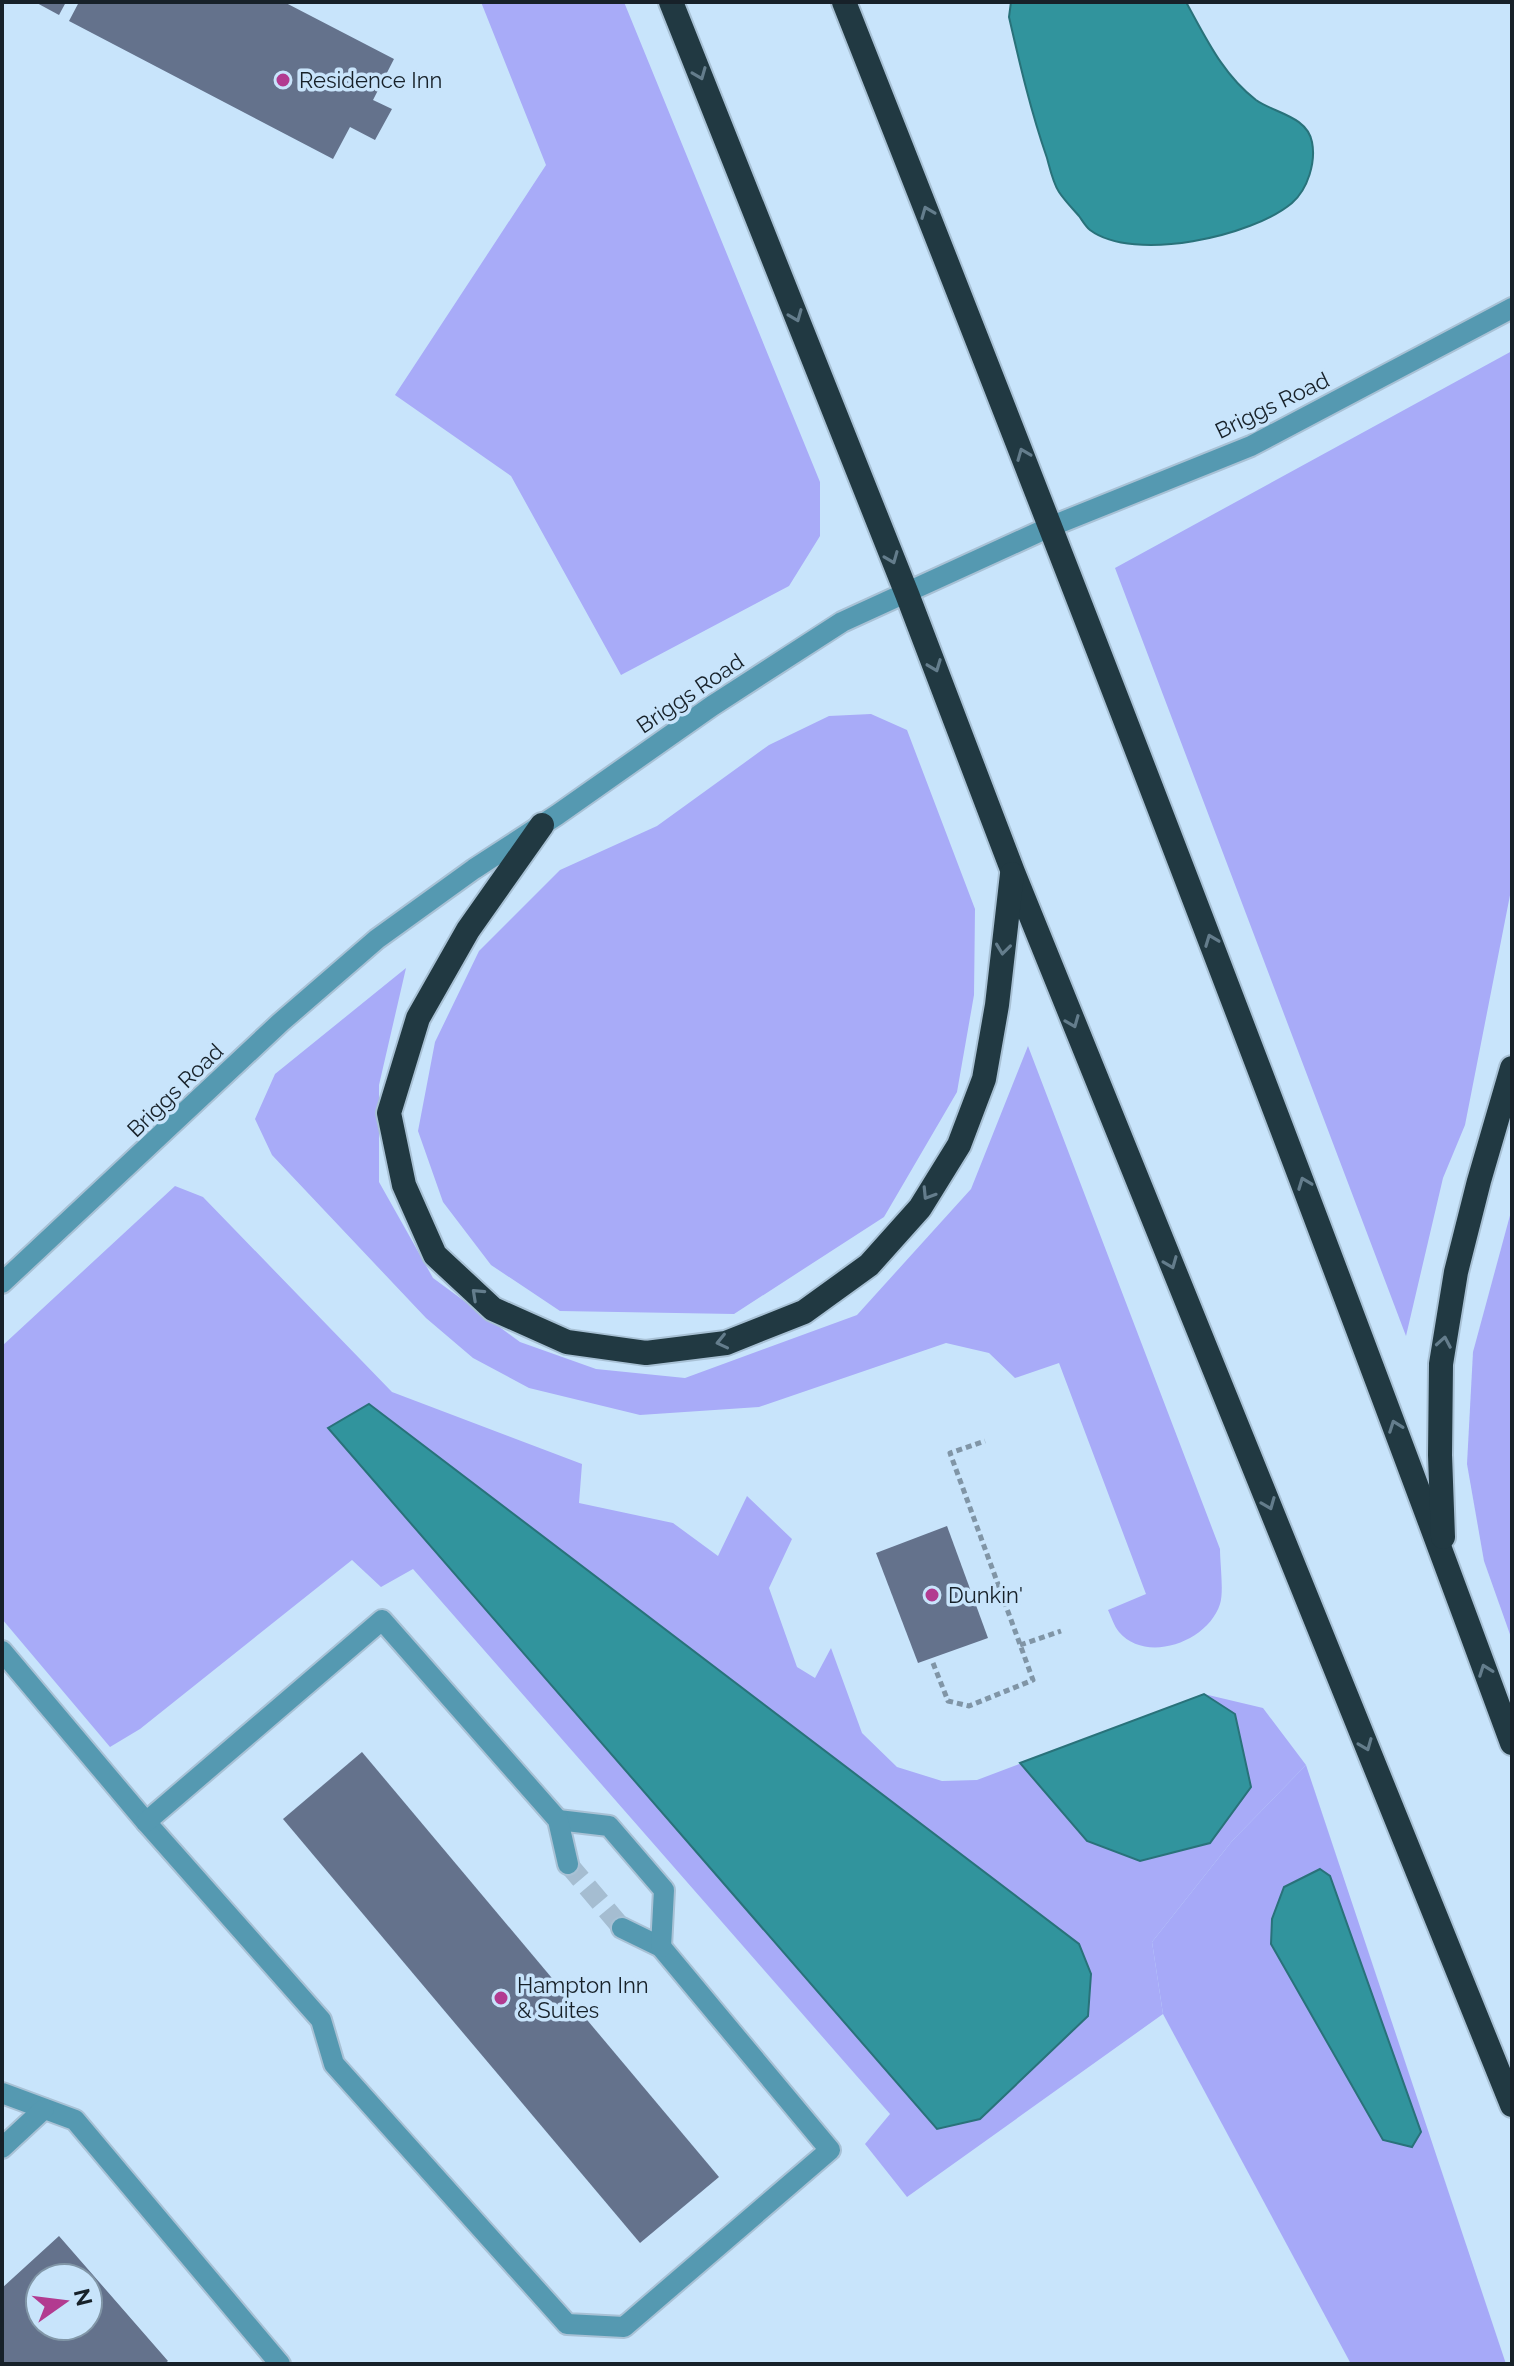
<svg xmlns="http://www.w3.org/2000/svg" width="1514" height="2366" font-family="Raleway,sans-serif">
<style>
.green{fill:#a8abf8}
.forest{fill:#a6a9f8}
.water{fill:#31949d;stroke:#29727a;stroke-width:2}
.building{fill:#64728c;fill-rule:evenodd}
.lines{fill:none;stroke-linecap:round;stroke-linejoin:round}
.minor-tunnel{stroke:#a5bdd1;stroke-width:20;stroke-dasharray:20 10;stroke-linecap:butt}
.minor-casing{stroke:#a8c1d5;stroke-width:24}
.highway-casing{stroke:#a8c1d5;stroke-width:28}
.path{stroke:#8095a6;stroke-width:5;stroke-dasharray:6 4;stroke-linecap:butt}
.minor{stroke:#5599b1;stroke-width:20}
.highway{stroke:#213942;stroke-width:24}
.oneway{stroke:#647d8c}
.poi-dot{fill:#b23b90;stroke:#c8e4fb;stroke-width:3}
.labels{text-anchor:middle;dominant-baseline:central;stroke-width:7;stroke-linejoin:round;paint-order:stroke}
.poi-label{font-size:22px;fill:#172129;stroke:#c8e4fb;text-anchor:start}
.street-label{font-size:22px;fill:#172129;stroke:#c8e4fb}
</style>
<rect width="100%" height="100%" fill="#c8e4fb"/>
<g class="green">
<path d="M481,2H624L820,482V536L789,586L621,675L511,476L395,395L546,165Z"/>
<path d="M1512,351V885L1465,1125L1443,1178L1406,1336L1115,568Z"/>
<path d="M871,714L907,730L975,909L974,995L957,1092L884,1217L734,1314L560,1311L491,1265L443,1202L418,1131L435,1042L479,951L560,870L657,826L769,745L829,716Z"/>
<path d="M406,968L379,1085V1182L433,1278L520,1342L596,1369L685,1378L857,1315L971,1189L1028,1046L1220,1549C1220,1563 1224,1592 1220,1604C1208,1642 1146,1664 1119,1632C1114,1626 1111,1616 1108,1610L1146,1594L1059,1363L1015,1378L989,1353L946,1343L759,1407L640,1415L529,1388L473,1358L426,1318L272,1155L255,1119L275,1074Z"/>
<path d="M175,1186L203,1197L392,1392L582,1464L579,1503L673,1523L718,1556L747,1496L792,1539L769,1588L797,1667L815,1678L831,1648L862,1733L897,1767L942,1781L977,1780L1204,1694L1263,1708L1306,1765L1232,1841L1152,1942L1163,2014L907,2197L865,2144L890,2114L413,1569L381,1587L352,1560L140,1729L110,1747L2,1619V1346Z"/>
<path d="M1512,1208V1640L1484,1561L1467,1464L1473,1352Z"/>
</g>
<path class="forest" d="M1306,1765L1506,2364H1351L1163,2014L1152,1942L1232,1841Z"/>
<g class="water">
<path d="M1011,2H1186C1206,38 1223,75 1256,100C1274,113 1307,116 1312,142C1316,162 1308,189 1292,203C1253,236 1134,263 1090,230C1086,227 1082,220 1079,216C1072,208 1065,201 1059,192C1053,183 1050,169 1047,158C1031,112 1020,65 1009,17Z"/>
<path d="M369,1404L1079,1944L1091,1974L1088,2016L980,2119L937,2129L328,1428Z"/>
<path d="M1204,1694L1235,1714L1251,1787L1210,1843L1140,1861L1087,1841L1020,1763Z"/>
<path d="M1320,1869L1330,1876L1421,2132L1412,2147L1383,2140L1271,1944L1272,1919L1284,1887Z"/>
</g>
<g class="building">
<path d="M35,2H66L59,15Z"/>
<path d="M79,2H284L394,59L373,100L392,109L375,140L350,127L333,159L69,21Z"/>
<path d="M947,1526L988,1638L918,1663L876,1553Z"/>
<path d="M362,1752L719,2177L640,2243L283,1819Z"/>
<path d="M59,2236L168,2361L164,2364H2V2288ZM40,2278H88V2326H40Z"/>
</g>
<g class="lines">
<path class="minor-tunnel" d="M568,1864L622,1928"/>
<g class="minor-casing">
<g id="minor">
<path d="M2,1283L281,1022L377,939L474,869L557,815L712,706L842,622L1052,526L1251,446L1512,308"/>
<path d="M2,1651L146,1822L321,2020L334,2064L567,2324L624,2327L830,2150L661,1947L622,1928"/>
<path d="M558,1820L609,1826L664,1890L661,1947"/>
<path d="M146,1822L382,1620L558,1820L568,1864"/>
<path d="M2,2093L75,2120L280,2364"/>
<path d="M2,2148L44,2109"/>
</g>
</g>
<g class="highway-casing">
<g id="highway">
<path d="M671,2L907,594L1013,872L1512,2105"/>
<path d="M844,2C1073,580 1297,1160 1512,1743"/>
<path d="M542,825L468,930L418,1018L389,1113L404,1185L435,1255L493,1309L567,1342L646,1353L726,1343L804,1312L869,1265L920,1208L959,1145L984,1079L997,1005L1012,874"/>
<path d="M1443,1537L1440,1455L1441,1364L1456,1272L1479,1181L1512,1068"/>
</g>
</g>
<g class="path">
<path d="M1020,1645L1061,1631"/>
<path d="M933,1663L948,1701L969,1706L1033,1680L950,1453L985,1441"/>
</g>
<use href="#minor" class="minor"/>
<use href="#highway" class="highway"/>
</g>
<defs><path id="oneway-chevron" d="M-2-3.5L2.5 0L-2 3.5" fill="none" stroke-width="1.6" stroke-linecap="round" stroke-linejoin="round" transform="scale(2)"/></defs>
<g class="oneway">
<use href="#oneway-chevron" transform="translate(700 74) rotate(68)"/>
<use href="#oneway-chevron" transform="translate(927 212) rotate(-112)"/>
<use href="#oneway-chevron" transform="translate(796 316) rotate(68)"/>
<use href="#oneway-chevron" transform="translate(1023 454) rotate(-112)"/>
<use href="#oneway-chevron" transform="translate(892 558) rotate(68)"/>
<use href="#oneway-chevron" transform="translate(935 666) rotate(69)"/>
<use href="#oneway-chevron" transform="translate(1211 940) rotate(-111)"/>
<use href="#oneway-chevron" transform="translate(1003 949) rotate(97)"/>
<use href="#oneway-chevron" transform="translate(1073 1022) rotate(68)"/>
<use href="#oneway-chevron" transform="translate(1304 1183) rotate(-111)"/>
<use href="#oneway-chevron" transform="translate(928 1194) rotate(122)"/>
<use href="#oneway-chevron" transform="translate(1171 1263) rotate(68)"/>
<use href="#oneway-chevron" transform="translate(477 1294) rotate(-137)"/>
<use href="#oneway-chevron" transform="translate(722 1342) rotate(167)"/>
<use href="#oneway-chevron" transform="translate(1444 1342) rotate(-80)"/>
<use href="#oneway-chevron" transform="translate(1395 1426) rotate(-110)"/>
<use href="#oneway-chevron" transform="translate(1269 1504) rotate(68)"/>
<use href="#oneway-chevron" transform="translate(1485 1670) rotate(-110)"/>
<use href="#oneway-chevron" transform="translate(1366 1745) rotate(68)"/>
</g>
<g class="poi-dot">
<circle cx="283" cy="80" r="8"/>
<circle cx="932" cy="1595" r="8"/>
<circle cx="501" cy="1998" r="8"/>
</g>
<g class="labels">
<g class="poi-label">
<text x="299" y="80">Residence Inn</text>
<text x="948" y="1595">Dunkin'</text>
<text x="517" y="1985">Hampton Inn<tspan x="517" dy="25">&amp; Suites</tspan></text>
</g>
<g class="street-label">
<text transform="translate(1272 405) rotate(-26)">Briggs Road</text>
<text transform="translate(690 693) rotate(-34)">Briggs Road</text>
<text transform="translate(175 1090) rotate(-44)">Briggs Road</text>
</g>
</g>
<rect width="1514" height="2366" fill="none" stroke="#172129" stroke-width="8"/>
<g transform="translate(64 2302) rotate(76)"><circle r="38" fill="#c8e4fb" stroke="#8196a7" stroke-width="2"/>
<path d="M0-6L14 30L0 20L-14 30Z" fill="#b23b90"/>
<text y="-12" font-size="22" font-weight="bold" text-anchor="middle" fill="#172129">N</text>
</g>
</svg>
